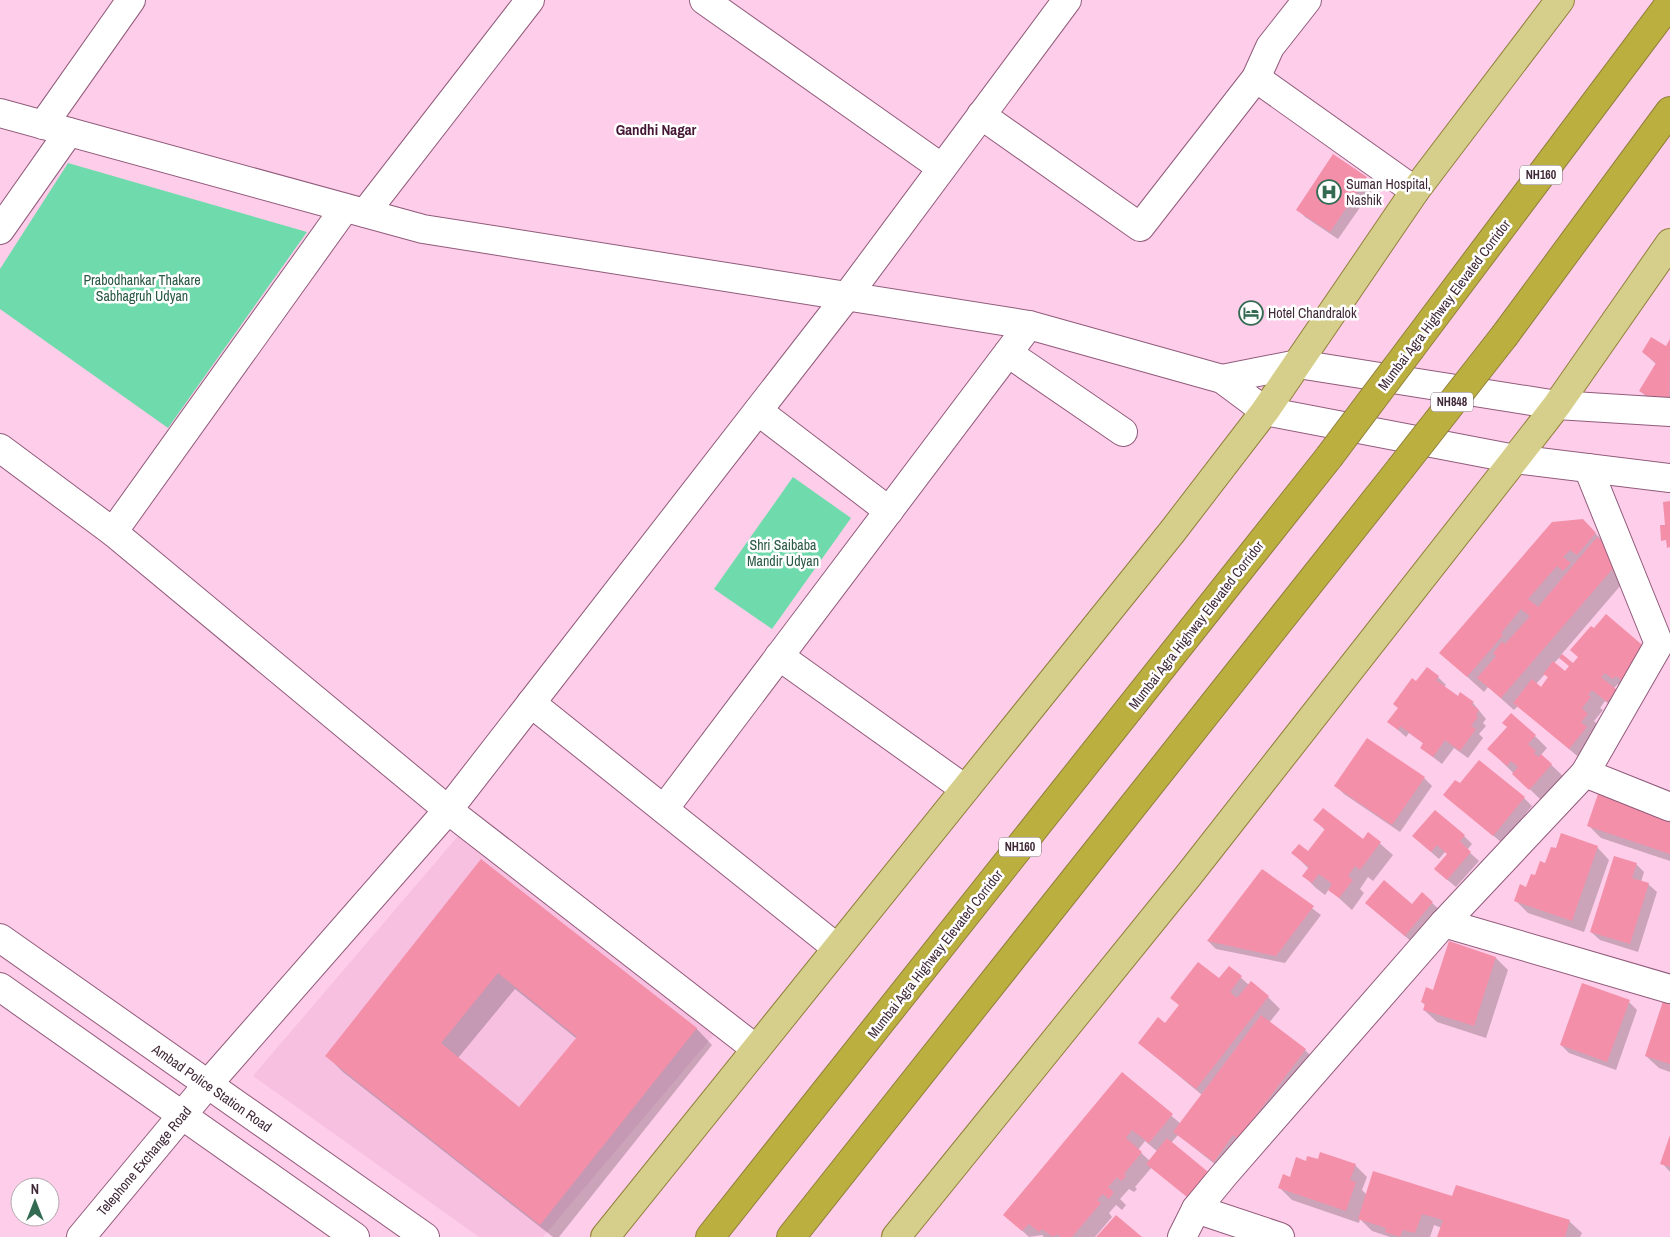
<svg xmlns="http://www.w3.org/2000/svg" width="1670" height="1237" font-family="'Archivo Narrow',sans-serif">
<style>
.built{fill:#f7c0e0}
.green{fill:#6fdbac}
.shadow{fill:#0003;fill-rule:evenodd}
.building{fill:#f48fa9;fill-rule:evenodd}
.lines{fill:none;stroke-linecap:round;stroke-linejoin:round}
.minor-casing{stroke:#915b7b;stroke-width:30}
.tertiary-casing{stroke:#915b7b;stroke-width:30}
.primary-casing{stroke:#90803c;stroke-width:30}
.motorway-casing{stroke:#90803c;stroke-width:30}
.minor{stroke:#fff;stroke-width:28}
.tertiary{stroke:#fff;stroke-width:28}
.primary{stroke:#d6cf8c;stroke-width:28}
.motorway{stroke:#bbaf3f;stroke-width:28}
.motorway-bridge-casing{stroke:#90803c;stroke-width:30;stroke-linecap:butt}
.motorway-bridge{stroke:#bbaf3f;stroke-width:28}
.labels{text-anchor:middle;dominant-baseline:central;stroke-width:5;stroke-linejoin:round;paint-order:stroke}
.shield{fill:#fff;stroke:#796973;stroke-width:1}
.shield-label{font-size:12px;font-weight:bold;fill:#402937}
.poi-label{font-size:14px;fill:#402937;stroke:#fff;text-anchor:start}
.park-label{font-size:14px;fill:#295844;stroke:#fff}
.street-label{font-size:14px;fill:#402937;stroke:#fff}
.neighbourhood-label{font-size:15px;font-weight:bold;fill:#451635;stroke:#fff}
</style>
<rect width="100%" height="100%" fill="#fecde9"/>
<path class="built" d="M458,836L724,1023L543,1237H479L253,1076Z"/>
<g class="green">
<path d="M68,163L307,232L168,428L0,309V269Z"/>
<path d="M793,477L851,518L772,629L714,589Z"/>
</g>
<g class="shadow">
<path d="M1333,156L1375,186L1338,239L1305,217L1297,209Z"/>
<path d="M1670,341V411L1648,399L1640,390L1656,364L1643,352L1666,348Z"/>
<path d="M1583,521L1633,571L1561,655L1573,665L1646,650L1626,690L1618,684L1613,689L1628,704L1620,713L1605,701L1600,708L1603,710L1594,721L1600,727L1582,760L1518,706L1514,710L1488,687L1484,692L1441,653ZM1560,657L1570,667L1565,673L1554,663ZM1545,674L1550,678L1541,688L1536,684Z"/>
<path d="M1438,677L1446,685L1444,687L1458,698L1473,703L1486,719L1483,723L1486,726L1479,734L1483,738L1468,758L1454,748L1442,764L1421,748L1424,744L1409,733L1406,737L1389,722L1417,682Z"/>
<path d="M1535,736L1547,748L1541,755L1564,777L1542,801L1501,761Z"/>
<path d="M1424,778L1432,786L1400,832L1344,794L1336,786Z"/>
<path d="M1460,785L1524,798L1532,806L1502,843L1445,795Z"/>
<path d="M1670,819V861L1601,838L1588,825Z"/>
<path d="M1315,820L1364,840L1369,834L1393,855L1373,881L1368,877L1360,889L1364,893L1352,910L1329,889L1325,895L1316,888L1304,876L1309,869L1293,853H1309L1325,830Z"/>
<path d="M1464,836L1472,844L1467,850L1479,861L1456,887L1444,877L1448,854L1445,852L1439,859L1422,844Z"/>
<path d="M1597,847L1609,860L1584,932L1528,913L1515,900L1546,864Z"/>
<path d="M482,861L696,1028L712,1045L559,1237H553L343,1072L327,1056ZM515,989L577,1039L520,1108L458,1058Z"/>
<path d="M1636,864L1644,872L1641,882L1648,884L1657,892L1638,952L1600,940L1591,932Z"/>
<path d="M1262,871L1321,915L1285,963L1216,949L1208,941Z"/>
<path d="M1422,894L1441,911L1413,943L1375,911L1413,905Z"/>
<path d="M1496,958L1508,970L1486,1038L1437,1022L1424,1010L1426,1006L1422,1002L1434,991Z"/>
<path d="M1229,967L1249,985L1268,997L1280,1009L1269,1023L1305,1050L1318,1063L1226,1173L1178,1135L1171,1143L1205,1212L1152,1167L1135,1187L1137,1189L1134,1192L1129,1189L1120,1199L1126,1205L1122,1210L1116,1205L1109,1213L1112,1217L1095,1237H1044L1042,1235L1029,1237L1004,1214L1122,1074L1181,1124L1202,1095L1139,1043L1165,1024L1180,1006L1171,997L1219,980ZM1145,1141L1158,1152L1150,1161L1138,1150Z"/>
<path d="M1629,1002L1637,1010L1616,1070L1569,1053L1561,1045Z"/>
<path d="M1670,1004V1072L1659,1068L1646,1056Z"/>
<path d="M1670,1138V1172L1662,1163Z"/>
<path d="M1319,1161L1355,1165L1367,1177L1362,1190L1367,1195L1453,1198L1569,1221L1582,1233L1580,1237H1439L1442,1228L1434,1225L1430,1237H1390L1372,1231L1360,1219L1359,1223L1292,1200L1280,1188L1306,1162Z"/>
</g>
<g class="building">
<path d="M1333,154L1367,177L1330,232L1296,210Z"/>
<path d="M1651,337L1666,346L1670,339L1669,409L1639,391L1656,363L1642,352Z"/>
<path d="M1670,501V547L1667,548L1666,540L1661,541L1660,525H1665L1663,502Z"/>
<path d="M1583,519L1596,533L1577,555L1570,550L1563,557L1571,563L1563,571L1557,566L1528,599L1538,607L1597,537L1622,558L1501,698L1477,678L1496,656L1493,653L1502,642L1505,644L1530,616L1521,609L1501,633L1503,635L1467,677L1439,653L1552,522Z"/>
<path d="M1606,614L1647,649L1621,680L1616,676L1613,679L1605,673L1601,677L1617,690L1607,702L1592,690L1588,695L1591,697L1582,708L1588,714L1581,722L1587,727L1569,749L1513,703L1532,679L1541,687L1548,677L1543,674L1553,661L1565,671L1569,666L1559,658L1562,654L1573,663L1578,657L1570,650L1591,626L1594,628Z"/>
<path d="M1427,667L1439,676L1436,680L1458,696L1460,692L1474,702L1471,704L1479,710L1476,715L1478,717L1471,726L1476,729L1460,751L1445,740L1433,757L1420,748L1423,743L1400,726L1398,730L1387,722L1398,708L1393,704L1412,678L1416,681Z"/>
<path d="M1511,713L1536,735L1528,744L1536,751L1534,753L1538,757L1541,754L1552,764L1529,790L1512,774L1518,767L1511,761L1507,766L1487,749L1507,727L1502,723Z"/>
<path d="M1367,738L1425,777L1392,825L1334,786Z"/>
<path d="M1479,760L1525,797L1493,836L1443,795L1455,780L1460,783Z"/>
<path d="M1598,794L1670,818V854L1587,826Z"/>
<path d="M1323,808L1363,839L1368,832L1381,842L1360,870L1355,866L1348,876L1353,880L1339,898L1328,890L1332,884L1319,874L1312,883L1302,876L1309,867L1291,853L1299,844L1308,851L1325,829L1313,820Z"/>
<path d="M1435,810L1465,835L1460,841L1471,852L1447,880L1434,869L1447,854L1437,845L1431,852L1412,836Z"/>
<path d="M1561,833L1598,846L1572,921L1514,901L1520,884L1526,887L1531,874L1535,875L1540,861L1545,863L1551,847L1556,848Z"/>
<path d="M1614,856L1637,863L1632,878L1649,883L1630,944L1590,932Z"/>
<path d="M481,859L697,1028L540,1225L325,1056ZM498,973L577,1037L519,1107L441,1043Z"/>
<path d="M1262,869L1314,906L1276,956L1207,941Z"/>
<path d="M1384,880L1412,904L1422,892L1433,902L1405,936L1365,903Z"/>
<path d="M1449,941L1496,957L1474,1026L1423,1010L1425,1004L1421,1002L1426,987L1433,990Z"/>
<path d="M1198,962L1219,978L1229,966L1242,976L1230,992L1237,998L1251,981L1269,996L1196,1089L1138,1043L1158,1017L1165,1023L1179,1005L1170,998Z"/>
<path d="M1582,983L1630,1000L1607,1062L1560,1045Z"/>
<path d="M1663,1001L1670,1003V1064L1645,1056Z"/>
<path d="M1261,1015L1306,1049L1238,1139L1233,1135L1214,1162L1173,1132Z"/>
<path d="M1122,1072L1173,1114L1149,1143L1132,1130L1126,1138L1142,1152L1124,1174L1126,1176L1121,1181L1117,1177L1108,1187L1114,1192L1109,1199L1103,1194L1097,1200L1101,1203L1072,1237H1061L1057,1234L1053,1237L1042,1229L1039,1232L1029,1224L1022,1231L1003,1215Z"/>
<path d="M1670,1135V1167L1660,1164Z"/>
<path d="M1167,1138L1213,1176L1192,1201L1146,1164Z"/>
<path d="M1320,1152L1356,1164L1350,1180L1356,1182L1346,1211L1278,1188L1283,1174L1290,1177L1296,1157L1306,1161L1307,1156L1318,1159Z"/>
<path d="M1373,1171L1452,1196L1456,1185L1570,1220L1565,1237H1437L1443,1220L1422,1214L1415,1233L1403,1230L1400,1237L1385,1232L1386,1228L1358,1219Z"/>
<path d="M1116,1215L1142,1237H1096Z"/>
</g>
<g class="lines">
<g class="minor-casing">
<g id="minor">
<path d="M704,0L942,168"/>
<path d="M1256,78L1415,191"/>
<path d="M981,115L1140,227L1256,78L1270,47L1307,0"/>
<path d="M43,125L131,0"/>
<path d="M365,213L530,0"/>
<path d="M0,230L69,132"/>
<path d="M1008,353L1123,432"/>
<path d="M758,411L889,511"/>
<path d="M0,448L113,532L345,208"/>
<path d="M113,532L448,810L756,1049"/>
<path d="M779,656L965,789"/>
<path d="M531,703L837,948"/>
<path d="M1585,773L1670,807"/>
<path d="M664,809L1029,325"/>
<path d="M1444,923L1670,989"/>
<path d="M1196,1209L1280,1237"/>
<path d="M81,1237L208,1084L448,810L847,296L1067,0"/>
<path d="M1182,1237L1196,1209L1224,1175L1444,923L1585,773L1659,644L1588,468"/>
</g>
</g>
<g class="tertiary-casing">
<g id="tertiary">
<path d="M0,113L423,229L1029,325L1222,379L1265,411L1515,459L1670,478"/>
<path d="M1222,379L1298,364L1557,405L1670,412"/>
<path d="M0,938L425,1237"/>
<path d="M0,987L355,1237"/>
</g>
</g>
<g class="primary-casing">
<g id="primary">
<path d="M605,1237L1172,532L1265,411L1415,191L1560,0"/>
<path d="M896,1237L1188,876L1515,459L1557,405L1670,243"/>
</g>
</g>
<g class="motorway-casing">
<g id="motorway">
<path d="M1505,335L1670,111"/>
<path d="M1411,348L1670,3"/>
<path d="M710,1237L1329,457"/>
<path d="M791,1237L1400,469"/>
</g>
</g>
<use href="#minor" class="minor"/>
<use href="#tertiary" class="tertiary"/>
<use href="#primary" class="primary"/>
<use href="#motorway" class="motorway"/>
<g class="motorway-bridge-casing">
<g id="motorway-bridge">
<path d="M1329,457L1411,348"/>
<path d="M1400,469L1505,335"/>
</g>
</g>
<use href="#motorway-bridge" class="motorway-bridge"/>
</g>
<defs>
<g id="hospital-ring" transform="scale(1.25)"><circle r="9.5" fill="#fff" stroke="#326a52" stroke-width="1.5"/><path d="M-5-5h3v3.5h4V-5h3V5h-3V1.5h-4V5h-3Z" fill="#326a52"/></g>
<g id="hotel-ring" transform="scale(1.25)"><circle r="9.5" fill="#fff" stroke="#326a52" stroke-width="1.5"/><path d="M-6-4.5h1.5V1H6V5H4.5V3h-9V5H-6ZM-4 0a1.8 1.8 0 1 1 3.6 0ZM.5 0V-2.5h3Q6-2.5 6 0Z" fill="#326a52"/></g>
</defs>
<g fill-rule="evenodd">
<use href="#hospital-ring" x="1329" y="192"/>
<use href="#hotel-ring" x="1251" y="313"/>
</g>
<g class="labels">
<g class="shield">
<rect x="1520" y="165.5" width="42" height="19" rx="4"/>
<rect x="1431" y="392.5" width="42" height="19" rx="4"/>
<rect x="999" y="837.5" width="42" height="19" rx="4"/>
</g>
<g class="shield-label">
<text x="1541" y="175">NH160</text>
<text x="1452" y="402">NH848</text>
<text x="1020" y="847">NH160</text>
</g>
<g class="poi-label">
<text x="1346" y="184">Suman Hospital,<tspan x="1346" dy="16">Nashik</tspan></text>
<text x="1268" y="313">Hotel Chandralok</text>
</g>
<g class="park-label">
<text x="142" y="280">Prabodhankar Thakare<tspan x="142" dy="16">Sabhagruh Udyan</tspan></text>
<text x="783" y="545">Shri Saibaba<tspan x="783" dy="16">Mandir Udyan</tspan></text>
</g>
<g class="street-label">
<text transform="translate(1444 305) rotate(-53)">Mumbai Agra Highway Elevated Corridor</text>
<text transform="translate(1196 625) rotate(-52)">Mumbai Agra Highway Elevated Corridor</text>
<text transform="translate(935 954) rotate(-52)">Mumbai Agra Highway Elevated Corridor</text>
<text transform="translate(212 1088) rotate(35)">Ambad Police Station Road</text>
<text transform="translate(144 1161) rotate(-50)">Telephone Exchange Road</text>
</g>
<g class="neighbourhood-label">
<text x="656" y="129">Gandhi Nagar</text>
</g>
</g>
<g transform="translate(35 1202)"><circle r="24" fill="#ffffff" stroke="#b3a9af"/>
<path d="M0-4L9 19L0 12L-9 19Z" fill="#326a52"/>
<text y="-8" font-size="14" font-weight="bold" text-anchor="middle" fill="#402937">N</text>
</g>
</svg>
